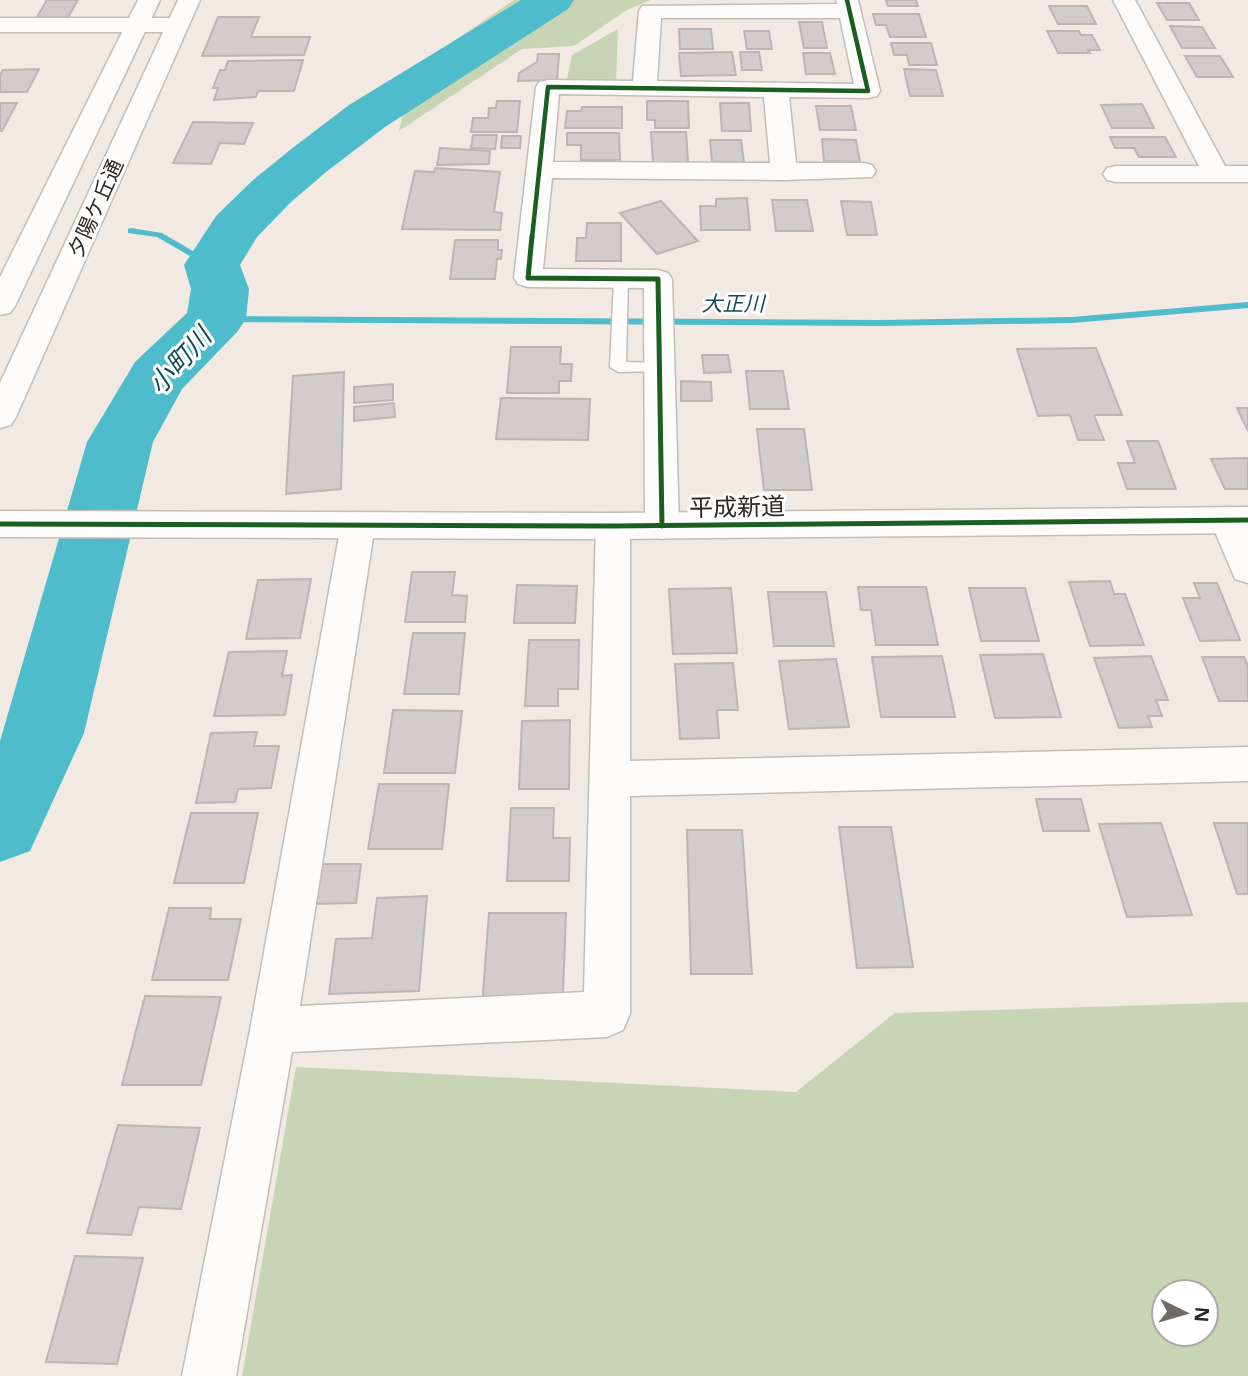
<svg xmlns="http://www.w3.org/2000/svg" width="1248" height="1376" font-family="'Noto Sans','Noto Sans JP',sans-serif">
<style>
.green{fill:#c8d5b4;fill-rule:evenodd}
.lines{fill:none;stroke-linecap:round;stroke-linejoin:round}
.stream{fill:#4ebccb;fill-rule:evenodd}
.river{fill:#4ebccb;fill-rule:evenodd}
.building{fill:#d2cccb;stroke:#bcb5b4;stroke-width:2}
.service-casing{stroke:#c3bdb8;stroke-width:3}
.minor-casing{stroke:#c3bdb8;stroke-width:3}
.tertiary-casing{stroke:#c3bdb8;stroke-width:3}
.service{fill:#fdfcfb;fill-rule:evenodd}
.minor{fill:#fdfcfb;fill-rule:evenodd}
.tertiary{fill:#fdfcfb;fill-rule:evenodd}
.cycleway-far1-casing{stroke:#fff;stroke-width:7}
.cycleway-casing{stroke:#fff;stroke-width:9}
.cycleway-far1{stroke:#1b5e20;stroke-width:4.5}
.cycleway{stroke:#1b5e20;stroke-width:5}
.labels{text-anchor:middle;dominant-baseline:central;stroke-width:6;stroke-linejoin:round;paint-order:stroke}
.far-street-label{font-size:21px;fill:#2c2722;stroke:#fff}
.far-water-label{font-size:21px;font-style:italic;fill:#124b55;stroke:#fff}
.street-label{font-size:24px;fill:#2c2722;stroke:#fff}
.water-label{font-size:26px;font-style:italic;fill:#124b55;stroke:#fff}
</style>
<rect width="100%" height="100%" fill="#f1e9e2"/>
<g class="green">
<path d="M514,0H651L627,10L574,46L522,49L399,131L414,68Z"/>
<path d="M618,29L616,84H566L572,55Z"/>
<path d="M1248,1002V1376H242L296,1067L796,1092L895,1013ZM1164,1292H1206V1334H1164Z"/>
</g>
<g class="lines">
<g class="stream">
<path d="M131,228L162,233L217,265L215,267H209L157,237L128,233V229Z"/>
<path d="M1248,302V308L1072,323L880,326L216,322L211,319L216,316L880,320L1072,317Z"/>
</g>
<path class="river" d="M521,0H574L568,9L385,127L326,172L290,203L257,237L240,265L249,289L246,319L237,332L182,389L153,442L84,733L30,851L0,862V741L87,442L135,362L187,313L191,289L184,265L216,216L252,181L290,150L349,105Z"/>
</g>
<g class="building">
<path d="M47,0H78L68,17H37Z"/>
<path d="M886,0H916L918,6H888Z"/>
<path d="M1157,3H1189L1199,20H1167Z"/>
<path d="M1049,6H1087L1096,24H1058Z"/>
<path d="M873,14H919L926,37H890L886,25H876Z"/>
<path d="M218,17H259L251,37H310L304,55L202,56Z"/>
<path d="M799,22H822L827,48H804Z"/>
<path d="M1170,26L1202,27L1215,48H1182Z"/>
<path d="M679,29H711L713,49H680Z"/>
<path d="M744,31H769L772,49H747Z"/>
<path d="M1047,31H1079L1081,35H1092L1100,50H1088L1090,53H1058Z"/>
<path d="M891,43H931L937,65H909L907,55H894Z"/>
<path d="M732,52L736,75L681,76L679,53Z"/>
<path d="M740,52H759L762,70H742Z"/>
<path d="M803,53H830L835,74H806Z"/>
<path d="M538,54H559L557,80L518,81L519,73L537,62Z"/>
<path d="M1185,56H1220L1233,77H1197Z"/>
<path d="M303,60L294,91H258L256,97L214,100L218,88H213L220,70H225L228,61Z"/>
<path d="M39,69L27,92H0V75L3,70Z"/>
<path d="M904,69L936,70L943,96H910Z"/>
<path d="M497,101H520L517,132H471L473,118H488L489,108H496Z"/>
<path d="M647,101H688L689,128H655V120H647Z"/>
<path d="M0,103H17L2,131H0Z"/>
<path d="M720,103H749L751,131H722Z"/>
<path d="M1142,104L1154,128H1112L1101,105Z"/>
<path d="M816,106H851L856,130H820Z"/>
<path d="M582,107H622V128H565L567,111H581Z"/>
<path d="M193,122L253,123L244,144L220,143L211,164L173,163Z"/>
<path d="M651,132H686L688,162L653,163Z"/>
<path d="M567,133H619L620,160H581V145H567Z"/>
<path d="M473,135H497L495,149L471,148Z"/>
<path d="M502,136H521L520,148H501Z"/>
<path d="M1110,137H1165L1176,157H1139L1134,148H1115Z"/>
<path d="M822,139L856,140L860,162L824,161Z"/>
<path d="M710,140H741L744,162H712Z"/>
<path d="M440,148L490,151L489,164L437,165Z"/>
<path d="M435,168L500,172L494,212L502,213L500,230L402,229L415,171L434,172Z"/>
<path d="M747,198L750,230H701L700,206H716V199Z"/>
<path d="M772,200H807L813,231H776Z"/>
<path d="M661,201L698,241L657,254L620,213Z"/>
<path d="M841,201L871,202L877,235H847Z"/>
<path d="M587,223H621V261H576L577,238H586Z"/>
<path d="M455,240H498V250H502L501,259H497L495,279H450Z"/>
<path d="M511,347H561L560,364H572L571,381H559V393H507Z"/>
<path d="M1096,348L1122,415H1094L1104,440H1078L1070,415L1038,416L1017,349Z"/>
<path d="M702,355H728L731,372L704,373Z"/>
<path d="M746,371H783L789,409H750Z"/>
<path d="M344,372L341,489L286,494L293,376Z"/>
<path d="M681,381L711,382L712,401H681Z"/>
<path d="M393,384V400L354,403V387Z"/>
<path d="M501,398L590,399L588,440L496,439Z"/>
<path d="M394,403L395,417L354,421V407Z"/>
<path d="M1237,408H1248V431Z"/>
<path d="M757,429H804L812,490H764Z"/>
<path d="M1127,441H1158L1176,489H1127L1118,463H1135Z"/>
<path d="M1248,458V489H1225L1211,459Z"/>
<path d="M412,572H455L452,595L467,596L465,622H405Z"/>
<path d="M311,579L300,638L246,639L258,580Z"/>
<path d="M1110,581L1114,594H1125L1144,645L1090,646L1069,582Z"/>
<path d="M1194,583H1217L1240,640L1200,641L1183,598H1200Z"/>
<path d="M517,585L577,586L575,623H514Z"/>
<path d="M858,587H926L938,645H876L871,610H861Z"/>
<path d="M731,588L737,653L673,654L669,589Z"/>
<path d="M969,588H1025L1039,641H981Z"/>
<path d="M768,592H826L834,646H774Z"/>
<path d="M413,633H465L459,694H404Z"/>
<path d="M529,640H579L578,689H558V706H525Z"/>
<path d="M287,651L282,676L292,675L285,715L214,716L229,652Z"/>
<path d="M1043,654L1061,717L995,718L980,655Z"/>
<path d="M942,656L955,717H881L872,657Z"/>
<path d="M1151,656L1168,700H1156L1162,716H1148L1152,727L1119,728L1094,658Z"/>
<path d="M1202,657H1244L1248,666V701H1219Z"/>
<path d="M836,659L849,727L789,729L779,661Z"/>
<path d="M733,663L738,710H717L719,738L680,739L675,664Z"/>
<path d="M393,710L462,711L455,773H384Z"/>
<path d="M570,720L569,789H519L522,721Z"/>
<path d="M257,732L254,746H279L271,788L238,789L235,802L196,803L211,733Z"/>
<path d="M379,784H449L442,849H368Z"/>
<path d="M1036,799H1081L1089,831H1043Z"/>
<path d="M511,808H554L553,838H570L569,881H507Z"/>
<path d="M191,813H258L244,883H174Z"/>
<path d="M1161,823L1192,915L1127,917L1099,824Z"/>
<path d="M1214,823H1248V894H1237Z"/>
<path d="M839,827H891L913,967L857,968Z"/>
<path d="M687,830H742L752,974H691Z"/>
<path d="M320,864H361L356,903L313,904Z"/>
<path d="M427,896L419,991L329,994L336,939L372,938L377,898Z"/>
<path d="M169,908H211L210,919H241L228,980H152Z"/>
<path d="M489,913H566L562,1020H481Z"/>
<path d="M145,996L221,997L201,1085H122Z"/>
<path d="M118,1125L200,1128L181,1209L139,1207L131,1235L87,1233Z"/>
<path d="M75,1256L143,1258L117,1364L46,1362Z"/>
</g>
<g class="lines">
<g class="service-casing">
<path id="service" d="M621,275L628,279L626,362L664,363L667,367L664,371L618,372L610,367L614,279Z"/>
</g>
<g class="minor-casing">
<g id="minor">
<path d="M836,0H858L880,91L877,96L868,98L789,97L796,163H863L872,165L876,171L872,177L784,180L552,178L543,269L658,270L668,273L672,279L679,526L674,535L662,539L650,535L645,526L644,288L528,287L518,284L514,278L536,87L539,82L548,80L633,81L639,11L642,6L837,4ZM661,18H840L854,84L657,81ZM559,94L764,97L770,163L553,162Z"/>
<path d="M1113,0H1135L1225,166H1248V182H1116L1107,180L1103,174L1107,168L1116,166H1199Z"/>
<path d="M0,18H178L186,20L189,25L186,30L178,32H0Z"/>
<path d="M1227,507L1239,511L1248,529V583L1235,579L1210,520L1215,511Z"/>
<path d="M358,512L370,516L375,525L300,1006L584,992L596,526L601,517L613,513L625,517L630,526V761L1248,747V781L630,796V1014L623,1030L607,1037L292,1052L236,1376H182L250,1030L341,525L346,516Z"/>
</g>
</g>
<g class="tertiary-casing">
<g id="tertiary">
<path d="M138,0H160L15,306L10,313L0,315V277Z"/>
<path d="M178,0H200L16,417L11,425L0,428V383Z"/>
<path d="M1248,507V533L613,539L0,537V511L613,513Z"/>
</g>
</g>
<use href="#service" class="service"/>
<use href="#minor" class="minor"/>
<use href="#tertiary" class="tertiary"/>
<g class="cycleway-far1-casing">
<path id="cycleway-far1" d="M532,238L548,87L868,91L847,0"/>
</g>
<g class="cycleway-casing">
<g id="cycleway">
<path d="M532,236L528,278L658,279L662,526"/>
<path d="M0,524L613,526L1248,520"/>
</g>
</g>
<use href="#cycleway-far1" class="cycleway-far1"/>
<use href="#cycleway" class="cycleway"/>
</g>
<g class="labels">
<g class="far-street-label">
<text transform="translate(95 208) rotate(-66)">夕陽ケ丘通</text>
</g>
<g class="far-water-label">
<text x="733" y="303">大正川</text>
</g>
<g class="street-label">
<text transform="translate(737 506) rotate(-1)">平成新道</text>
</g>
<g class="water-label">
<text transform="translate(179 360) rotate(-48)">小町川</text>
</g>
</g>
<g transform="translate(1185 1313) rotate(95)"><circle r="33" fill="#ffffff" stroke="#aba9a7" stroke-width="2"/>
<path d="M0-5L12 26L0 18L-12 26Z" fill="#716b65"/>
<text y="-10" font-size="19" font-weight="bold" text-anchor="middle" fill="#2c2722">N</text>
</g>
</svg>
